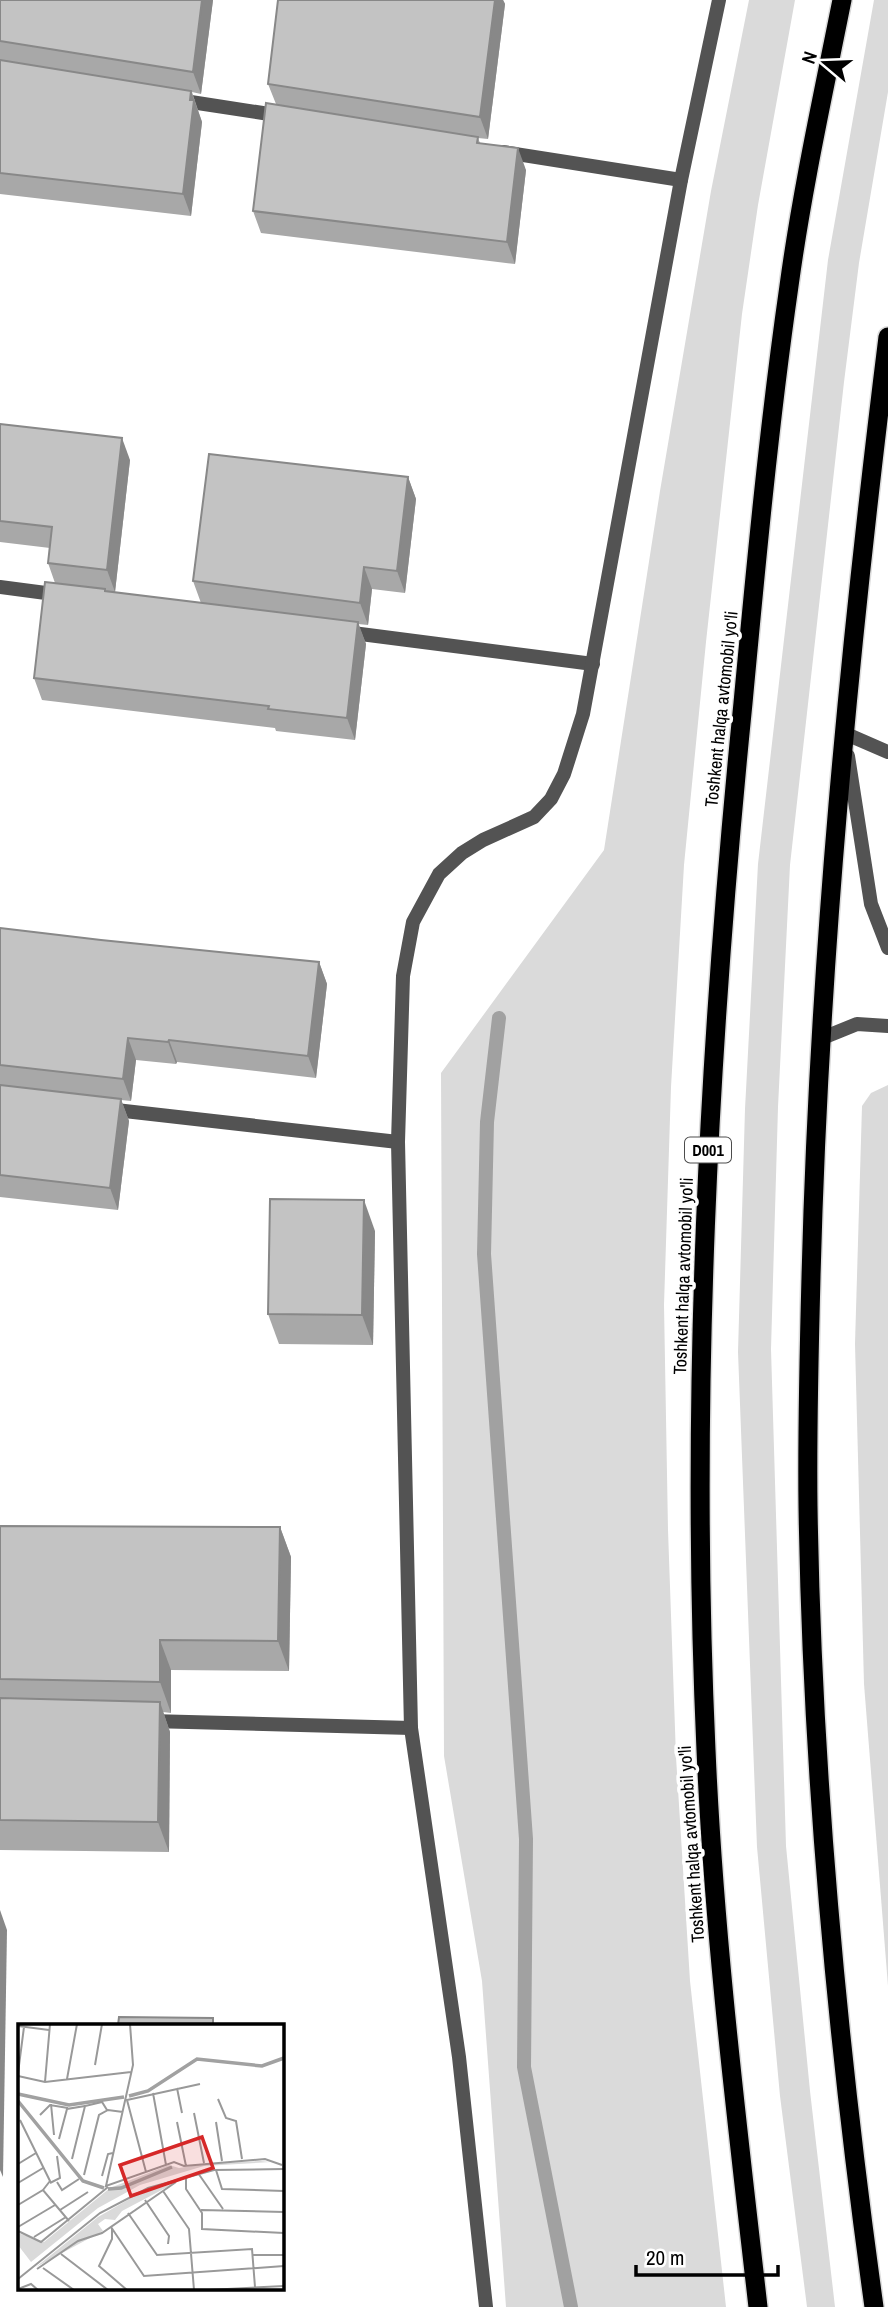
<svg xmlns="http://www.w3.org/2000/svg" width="888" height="2307" font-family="'Archivo Narrow',sans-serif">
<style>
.green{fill:#dadada}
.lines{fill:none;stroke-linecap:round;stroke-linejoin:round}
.stream{stroke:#a1a1a1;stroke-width:14}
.trunk-casing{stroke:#dbdbdb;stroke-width:22}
.minor{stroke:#535353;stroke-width:14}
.tertiary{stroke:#535353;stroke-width:14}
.trunk{stroke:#000;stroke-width:19}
.wall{fill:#a8a8a8}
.shaded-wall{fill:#888}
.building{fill:#c3c3c3;stroke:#888;stroke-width:2}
.labels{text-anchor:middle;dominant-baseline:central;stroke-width:7;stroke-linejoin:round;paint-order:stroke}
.shield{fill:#fff;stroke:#4c4c4c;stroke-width:2}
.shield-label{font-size:16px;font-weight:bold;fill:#000}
.street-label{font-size:18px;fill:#000;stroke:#fff}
.inset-river{fill:none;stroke:#a1a1a1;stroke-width:3.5}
.inset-road{fill:none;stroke:#999;stroke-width:2}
.view{fill:#d62828;fill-opacity:0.15;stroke:#d62828;stroke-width:3.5}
.inset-edge{fill:none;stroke:#000;stroke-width:3.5}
</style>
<rect width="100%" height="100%" fill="#fff"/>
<g class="green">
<path d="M749,0H795L758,205L742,314L706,642L684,865L671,1087L664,1305L668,1530L676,1757L690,1981L726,2307H506L482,1981L444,1756L441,1073L604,850L660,491L711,191Z"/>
<path d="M874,0H888V92L859,263L844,382L790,865L778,1107L771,1349L786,1846L810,2091L835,2307H807L780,2096L757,1847L738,1352L745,1109L758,864L828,260Z"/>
<path d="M888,1085V1986L864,1684L855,1344L862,1106L871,1093Z"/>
</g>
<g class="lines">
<path class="stream" d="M499,1018L487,1122L484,1254L526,1839L524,2067L571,2307"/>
<g class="trunk-casing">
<g id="trunk">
<path d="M758,2307C737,2122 714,1937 706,1750C690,1401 708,1051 743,703C756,564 769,425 789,286C802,190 823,95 842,0"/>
<path d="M874,2307C837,2041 812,1774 808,1506C807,1430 809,1353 811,1277C819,962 849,650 888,337"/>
</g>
</g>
<g class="minor">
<path d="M178,100L282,116"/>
<path d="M503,152L681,180"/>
<path d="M0,587L61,595"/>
<path d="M345,632L593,664"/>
<path d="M844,733L888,752"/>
<path d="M107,1109L398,1142"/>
<path d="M150,1721L411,1728"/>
<path d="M486,2307L459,2057L411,1728L398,1142L403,976L413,922L439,874L462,853L483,840L534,817L551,799L564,774L583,714L681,180L719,0"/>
</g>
<g class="tertiary">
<path d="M848,756L871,904L888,948"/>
<path d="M820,1039L857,1024L888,1026"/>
</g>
<use href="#trunk" class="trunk"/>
</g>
<g class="wall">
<path d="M0,0H213L201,94L192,92L202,122L191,216L0,194Z"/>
<path d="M278,0H503L505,4L488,139L478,138L480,143L526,170L515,264L261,233L253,211L276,104L268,84Z"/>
<path d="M0,424L130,460L115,592L201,603L193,581L408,477L416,499L405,593L372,589L368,625L358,624L366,644L355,740L276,731L275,728L42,700L34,678L55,583L48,563L50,548L0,542Z"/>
<path d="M0,928L101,940L319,962L327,984L316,1078L177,1062L176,1064L136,1060L131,1101L121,1100L129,1121L118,1210L0,1197Z"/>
<path d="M375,1231L373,1345L279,1344L268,1314Z"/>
<path d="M0,1526L280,1527L291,1557L289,1671L171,1670V1713L163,1712L170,1732L169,1852L0,1850Z"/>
</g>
<g class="shaded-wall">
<path d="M202,0H213L201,94L193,72Z"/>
<path d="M495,0H503L505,4L488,139L480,117Z"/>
<path d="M191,91L202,122L191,216L183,194Z"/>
<path d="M518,148L526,170L515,264L507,242Z"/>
<path d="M122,438L130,460L115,592L107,570Z"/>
<path d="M408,477L416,499L405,593L397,571Z"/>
<path d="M364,567L372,589L368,625L360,603Z"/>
<path d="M358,622L366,644L355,740L347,718Z"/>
<path d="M319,962L327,984L316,1078L308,1056Z"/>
<path d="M128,1038L136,1060L131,1101L123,1079Z"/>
<path d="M169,1040L177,1062L176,1064L168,1042Z"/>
<path d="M121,1099L129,1121L118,1210L110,1188Z"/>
<path d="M364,1200L375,1231L373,1345L362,1315Z"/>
<path d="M280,1527L291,1557L289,1671L278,1641Z"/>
<path d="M160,1640L171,1670V1713L160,1682Z"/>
<path d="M160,1702L170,1732L169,1852L158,1822Z"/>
<path d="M0,1910L7,1930L3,2177L0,2170Z"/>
</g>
<g class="building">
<path d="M0,0H202L193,72L0,41Z"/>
<path d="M278,0H495L480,117L268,84Z"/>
<path d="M0,60L191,91L190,100H194L183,194L0,173Z"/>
<path d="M266,103L478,137L477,143L518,148L507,242L253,211Z"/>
<path d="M0,424L122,438L107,570L48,563L52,527L0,521Z"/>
<path d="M209,454L408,477L397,571L364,567L360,603L193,581Z"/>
<path d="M45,582L105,589V591L358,622L347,718L268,709L269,706L34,678Z"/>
<path d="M0,928L101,940L319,962L308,1056L169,1040L168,1042L128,1038L123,1079L0,1065Z"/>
<path d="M0,1085L121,1099L110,1188L0,1175Z"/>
<path d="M270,1199L364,1200L362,1315L268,1314Z"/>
<path d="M0,1526L280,1527L278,1641L160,1640V1682L0,1679Z"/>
<path d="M0,1698L160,1702L158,1822L0,1820Z"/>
<path d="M119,2017L213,2018V2025H118Z"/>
</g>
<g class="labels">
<rect class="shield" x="685" y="1137.5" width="46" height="25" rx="5"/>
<g class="shield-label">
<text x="708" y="1150">D001</text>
</g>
<g class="street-label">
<text transform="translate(721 709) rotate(-84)">Toshkent halqa avtomobil yo'li</text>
<text transform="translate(683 1276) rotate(-88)">Toshkent halqa avtomobil yo'li</text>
<text transform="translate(691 1844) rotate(-94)">Toshkent halqa avtomobil yo'li</text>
</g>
</g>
<g transform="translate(18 2024)">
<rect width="266" height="266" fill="#fff"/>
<path d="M242,137L253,138L186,142L122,161L80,184L13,238L0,221V209L26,218L92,164L151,141L161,144L186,140ZM155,160L104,187L97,196L87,195L80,200L85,207L18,243L80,193L120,170Z" fill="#dadada"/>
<path class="inset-river" d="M0,70L51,81L106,73M111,72L130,67L179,35L244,42L266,34M0,77L65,157L86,164M90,165L103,164L154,143"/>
<path class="inset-road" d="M112,0L115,41L88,162L156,138L166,142L247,135L264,141M0,2L31,6M77,41L84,0M0,49L6,3M0,52L27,58L113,48M49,55L59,0M27,58L32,0M159,64L164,89M135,69L148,141M200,75L208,94L218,97L224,135M33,80L36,111M176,89L186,139M22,91L32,81L50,84M2,96L32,157L25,166M159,98L168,142M198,98L204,137M41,115L49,85L67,82M54,135L67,82L84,78L89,86M0,140L18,129M198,146L204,165L266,167M128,148L109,76L182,60M180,149L205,185M66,151L81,91L90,86L105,88M84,152L90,130L95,129M168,153V165L184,189V205L266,209M39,158L44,166L61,155M0,159L25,144M32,159L42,154L39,132M145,167L171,205L176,266M127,176L151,212L150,220M0,181L25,166L51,197M42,186L70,168M183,186L266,188M110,189L139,231L234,225L237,263M0,203L37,181M93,203L126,252L266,242M94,204V215L81,242L109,266M0,207L23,218L90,163M16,213L48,193M43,230L90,266M235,231H266M25,244L56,266M19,245L60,217L84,209L158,158M0,255L82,189L130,164L196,146L266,145M0,265L13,260L20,266M190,266L266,262"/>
<path class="view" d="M184,113L195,144L113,172L102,141Z"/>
<rect width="266" height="266" class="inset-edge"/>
</g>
<g transform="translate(825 63) rotate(289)" stroke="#ffffff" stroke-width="5" paint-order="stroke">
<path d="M0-5L12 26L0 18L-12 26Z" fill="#000000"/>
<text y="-10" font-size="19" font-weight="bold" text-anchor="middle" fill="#000000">N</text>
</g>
<path d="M636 2265v10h142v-10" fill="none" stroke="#000000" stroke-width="3.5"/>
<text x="646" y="2265" font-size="21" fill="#000000" stroke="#ffffff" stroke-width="5" paint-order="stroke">20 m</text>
</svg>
